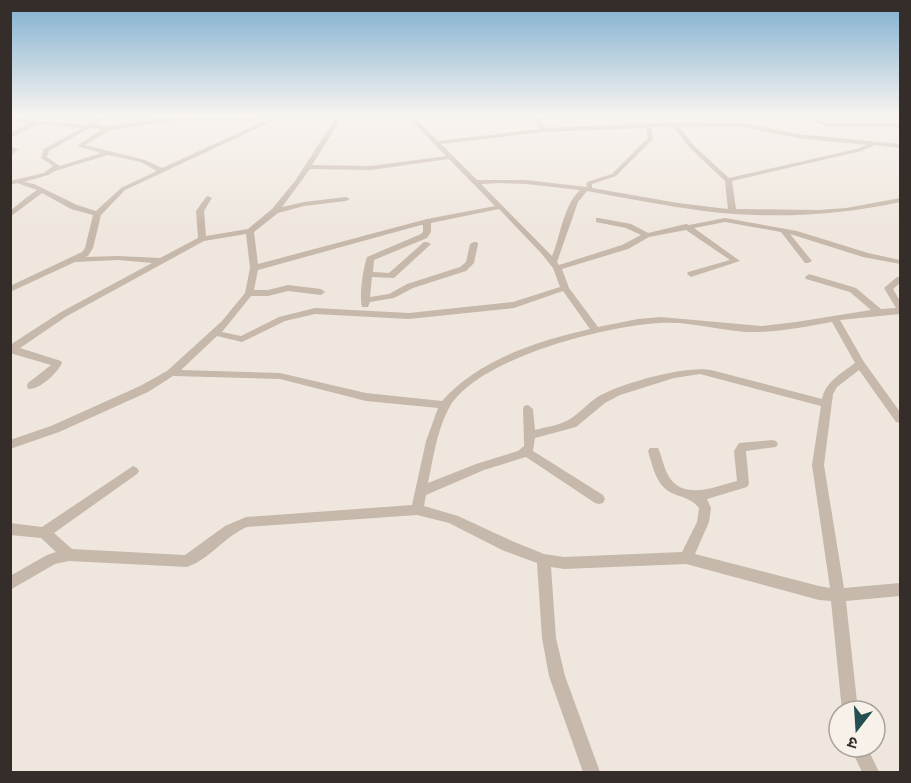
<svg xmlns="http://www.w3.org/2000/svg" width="911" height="783" font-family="Signika,'Noto Sans Devanagari',sans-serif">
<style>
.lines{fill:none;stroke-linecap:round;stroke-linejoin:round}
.minor{fill:#c6b8ab;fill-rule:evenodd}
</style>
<rect width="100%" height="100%" fill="#efe7de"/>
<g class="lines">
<g class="minor">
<path d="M103,116H110L95,125L108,126L166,118L253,116L281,117L125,190L101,215L93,248L88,256L85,257L118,256L160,258L198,238L196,211L206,197L208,196L212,198L204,211L206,236L248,229L272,209L295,181L337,116H343L312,165L371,166L446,156L407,116H413L438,141L539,129L533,116H539L545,128L674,122L743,123L797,134L900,144V148L875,145L861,151L732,181L736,209L818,210L846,208L900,198V202C836,216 770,219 704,211C665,206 626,198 587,191L578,202L557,262L559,265L622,245L641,235L626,228L596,222V218H599L631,224L648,233L686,224L689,225L725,218L797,231L868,253L900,260V264L863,257L790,234L812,261L808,263H805L781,232L725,222L694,228L740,261L694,276L691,277L687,274L688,272L730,260L686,230L649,237L628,249L562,269L569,288L598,327L638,319L661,317L761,326L796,322L871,310L850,292L806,279L805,277L809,274L856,288L881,309L896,308L884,288L897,277H900V283L893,289L900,301V314L840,320L864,362L900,412V423L896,422L859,370L837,387L833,394L824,465L844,588L900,583V596L846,601L858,711H842L831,601L819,600L686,564L564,569L551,567L556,638L565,676L600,772H583L549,676L542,638L537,563L502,550L449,523L417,515L247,527C224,537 210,559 187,567L69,561L55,564L10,590V576L47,555L56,552L41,538L10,535V523L42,527L133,466L137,468L139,471L137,474L54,533L72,549L185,555L225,526L246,517L412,505L426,441L438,408L366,401L280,379L173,376L148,392L59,432L10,449V440L51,426L140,386L167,371L222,321L245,293L250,268L246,234L204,241L67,316L20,348L61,361L62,363C57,373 40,390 28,389L27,386L28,383L51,365L10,353V345L61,312L152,263L118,260L75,262L10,292V286L82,252L85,248L93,215L71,209L42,193L10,217V211L27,197L37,190L17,183L10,185V181L44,173L53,166L41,158L44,149L82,128L38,124L10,138V133L30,123L10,122V118L87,125ZM270,119L162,168L145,160L85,145L110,130L166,122ZM679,126L743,127L797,138L867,145L857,149L729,178L693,145ZM651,127H673L689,147L725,181L728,209L678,203L592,188V184L616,176L653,139ZM89,128L102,129L77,146L101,153L60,166L47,157L49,151ZM646,128L648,138L612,174L587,182L586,187L526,180H477L441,144L543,132ZM108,155L141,162L157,171L121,188L96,211L77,205L34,184L24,182L48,175L55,171ZM449,159L495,206L427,219L258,264L254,232L278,213L304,206L346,201L350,199L346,197L304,202L282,207L310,169L371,170ZM500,183L526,184L580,190C563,206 561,235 552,256L481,184ZM499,209L541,253L553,268L560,287L513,302L409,313L315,308L279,317L241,336L222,332L251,296H268L288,291L321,295L325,292L321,289L288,285L268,290H254L258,270L421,225H423V232L421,234L367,257C363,269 359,295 362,307H368L370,302L394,298L413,288L466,271L474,263L478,244L477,242H474L470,244L466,262L460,267L407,284L389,294L370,297L372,277L394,278L431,244L427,242H424L389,273L373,272L374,260L427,238L431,232V223ZM563,291L590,329C538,341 479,359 442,401L366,393L280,373L181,370L217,336L242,342L285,321L315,314L409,319L514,308ZM832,322L855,363C842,373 825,382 822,399L711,370C686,365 622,383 599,396C589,402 581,412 570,419C561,425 546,427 535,430L533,409L528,405L524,406L523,409L524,442V446L518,451L476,464L428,483C433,459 437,430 449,408C477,358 605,326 660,323C689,321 717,330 746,332C775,333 804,327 832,322ZM700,374L821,406L812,465L830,588L819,586L695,554L709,522L711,508L707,499L747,487L749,484L746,451L776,447L778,444L776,441L772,440L739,443L734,451L737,481C715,487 682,501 668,475C663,466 662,456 658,448H650L648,451C653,467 656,487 674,494C684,498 692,499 699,508L697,522L682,552L564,557L544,554L512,541L458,516L424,506L426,495L484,470L526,457L595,503L599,504L603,503L605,499L603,495L533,451L535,438L576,427L605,403L620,395L674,378Z"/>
<path d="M285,116H294L291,118Z"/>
<path d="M809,116H815L821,121L829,123H900V127H829L817,123Z"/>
<path d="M10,146L18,149L10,157Z"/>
<path d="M850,747H867L879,772H862Z"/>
</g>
</g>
<linearGradient id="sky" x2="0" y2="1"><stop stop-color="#7eafcf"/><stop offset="0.51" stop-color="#f8f4f0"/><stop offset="1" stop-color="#f8f4f0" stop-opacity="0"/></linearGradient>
<rect width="911" height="226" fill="url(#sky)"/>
<rect width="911" height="783" fill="none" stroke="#352d29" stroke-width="24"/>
<g transform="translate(857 729) rotate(197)"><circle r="28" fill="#f8f1ea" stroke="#aaa39d" stroke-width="1.5"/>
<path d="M0-4.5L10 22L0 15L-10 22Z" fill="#244f52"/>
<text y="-9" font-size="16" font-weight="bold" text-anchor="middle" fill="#352d29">उ</text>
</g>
</svg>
